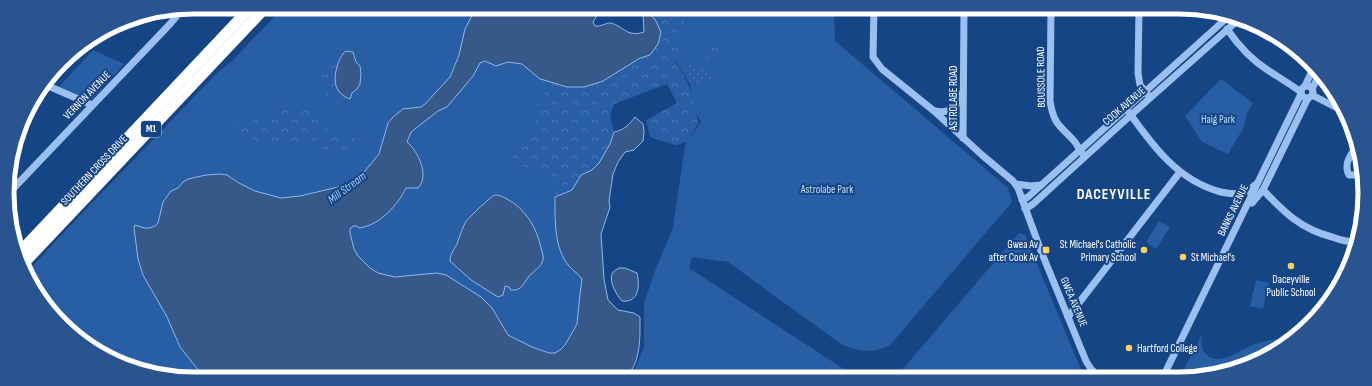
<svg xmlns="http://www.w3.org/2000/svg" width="1372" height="386" font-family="'Sofia Sans Condensed',sans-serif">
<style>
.green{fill:#285ea4}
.forest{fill:url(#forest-crowns)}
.garden{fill:url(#garden-dots)}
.water{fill:#365989;stroke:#8dbaf0}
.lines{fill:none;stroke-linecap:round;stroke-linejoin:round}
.minor{stroke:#9bbfee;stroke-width:7}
.highway{stroke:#fff;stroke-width:11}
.poi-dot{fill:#ffd158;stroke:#164585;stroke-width:1.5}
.labels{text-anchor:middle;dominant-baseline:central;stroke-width:4;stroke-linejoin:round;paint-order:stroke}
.shield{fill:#164585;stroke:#b9c7da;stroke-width:1}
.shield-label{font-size:10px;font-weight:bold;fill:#fff}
.street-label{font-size:11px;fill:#fff;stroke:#164585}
.park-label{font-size:11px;fill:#c1dafa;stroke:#164585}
.poi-label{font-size:11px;fill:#fff;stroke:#164585;text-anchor:end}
.water-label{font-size:12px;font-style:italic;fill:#a6c9f5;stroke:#164585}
.district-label{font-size:15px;font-weight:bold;letter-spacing:1px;fill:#fff;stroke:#164585}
.rim{fill:none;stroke:#fff;stroke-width:5}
</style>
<defs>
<pattern id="forest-crowns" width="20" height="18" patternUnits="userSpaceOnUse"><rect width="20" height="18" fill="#285ea4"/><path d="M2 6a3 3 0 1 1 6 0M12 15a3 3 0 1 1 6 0" fill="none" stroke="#4876b2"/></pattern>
<pattern id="garden-dots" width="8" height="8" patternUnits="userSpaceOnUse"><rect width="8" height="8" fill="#285ea4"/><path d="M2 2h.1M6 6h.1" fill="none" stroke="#4876b2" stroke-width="1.8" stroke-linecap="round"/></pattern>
</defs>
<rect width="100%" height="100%" fill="#164585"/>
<g class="green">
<path d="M284,7L499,8L550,68L560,170L589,275L584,319L559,365L229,376L157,375L100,354L46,306L28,271L67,229L218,72L233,60Z"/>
<path d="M666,9H834L835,41L1008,188L1012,202L891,344C875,354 857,352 841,344L728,262L692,257L689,268L856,377L632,376L644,347V303L655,271L673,228L685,145L701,122L694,110L690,84L677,64L669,41Z"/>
<path d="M93,50L124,64L91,100L59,87Z"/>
<path d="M1221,79L1253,103L1247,113L1244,127L1228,154L1202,142L1185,116Z"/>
<path d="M1159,221L1170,227L1156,249L1146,242Z"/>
<path d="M1019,233L1025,235L1084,377H896Z"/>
<path d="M1256,280L1269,283L1263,309L1250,306Z"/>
<path d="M1202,335C1201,342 1200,347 1205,353C1218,369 1240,349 1255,344C1268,340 1281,338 1295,337L1261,360L1203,377H1185V367Z"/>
</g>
<g class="forest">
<path d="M646,9H672L673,12H686L681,42L675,62L687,81L693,97L698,123L688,142L675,145L650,137L646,120L677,103L667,84L614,104L610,115L614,132L610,144L599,163L592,170L581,175L572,190L555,197L556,189L553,182L523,167L510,154L523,144L532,140L538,98L543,95L545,92L543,83L547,81L567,87L603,81L640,58L650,55L660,39L649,13L646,12Z"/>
<path d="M709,9H732L731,14L711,20L708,16Z"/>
<path d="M717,44L721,46L724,50L719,55L717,60L708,62L705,59L706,53L710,55C710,48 711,46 717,44Z"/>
<path d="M342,54L334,76L336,86L351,96L352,93L357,89L360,84L364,85L357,98L341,105C319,93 322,90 322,66L333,55Z"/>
<path d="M278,103L293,104L294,107L307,111L321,120H331L339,130L348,132L355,136C354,145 351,150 342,152L340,151V153L328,159L326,158C319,147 323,142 326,131L320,127L316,146C312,145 311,146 306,147C302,147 298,145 293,145L291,140H289L286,145L275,143L256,142L237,129L235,121H240L248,123L266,115Z"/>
</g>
<path class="garden" d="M688,64H690L693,68L698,69L705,65L712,78L698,83H692L687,72L683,68L684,66Z"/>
<g class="water">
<path d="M476,8H597L599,10L598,14L593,22L595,26C601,27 605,23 610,23C623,25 626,38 644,32L643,13L646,12L655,19L661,32L658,44L650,55L640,58L603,81L584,87H567L544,80L540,79L522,64L508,62L496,66L485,61L480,63L473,76L447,107L438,111L411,132L407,142C418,151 430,176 418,188H406C397,206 380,225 359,228L357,226H353L350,229V233L354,249L358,256L370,268L378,273L395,277L437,273L446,275L481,297L492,308L508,335L532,347L549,353H555L560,350L565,345L577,324L580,294L582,279C579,274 573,271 569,266C554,249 555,219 555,197L572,190L581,175L592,170L599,163L610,144L614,132C624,130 629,125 635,117L643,124L644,131L643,141L634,150L625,152L618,162L613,174L609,201L610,207L601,234L604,279L608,300L618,310L634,313L640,317C640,337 641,361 627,376H208L199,371L180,347L167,317L143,275L138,259L134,228L135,225L144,228H149L155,226L158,223L163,202L171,191L178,188L183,182L188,179L206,175L220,174L227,175L239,183L255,191L281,198L300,196L355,183L379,154L388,123L393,117L403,109L421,107L425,104L450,77L459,55L465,29Z"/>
<path d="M346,51L353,52L356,62L360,66L361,75L360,84L357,89L352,93L350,99C333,93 333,78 338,64C340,59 341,55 346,51Z"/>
<path d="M495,195C500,195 503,197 507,199C525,208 537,228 541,248C542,252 544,256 543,260C542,266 533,272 529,276C523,284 522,291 511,290L509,287L505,286L503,295L498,297L471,280L450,261C450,254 454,250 457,244C459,237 462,230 465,223C467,219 490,197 495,195Z"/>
<path d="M619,268H625L637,273C640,286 639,303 622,301C617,296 609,282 612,274C613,271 616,270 619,268Z"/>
</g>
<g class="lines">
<g class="minor">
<path d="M874,9L873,57L882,69L934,111L982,155L1013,181L1018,188L1041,251L1086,361L1091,369L1099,377"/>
<path d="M1051,10L1050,101C1054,126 1060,125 1075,142C1078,146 1079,150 1082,153"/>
<path d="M1139,10L1138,73L1140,85L1148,95"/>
<path d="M1227,29C1238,45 1253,61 1269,71C1280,78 1290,84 1301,92"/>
<path d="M46,85L92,105"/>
<path d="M1305,86L1313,69"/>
<circle cx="1307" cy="92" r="6"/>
<path d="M1312,89L1319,75"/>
<path d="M1312,95L1343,111"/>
<path d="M935,111C948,114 959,107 962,93"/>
<path d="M1128,111C1152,145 1178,181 1221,192C1234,195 1245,195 1255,185"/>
<path d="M963,138L964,10"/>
<path d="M1357,145C1351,156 1343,163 1349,175H1355L1360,169V153"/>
<path d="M1016,184L1031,186L1041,185"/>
<path d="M1263,190C1285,213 1301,229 1332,237C1340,240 1348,242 1357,242"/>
<path d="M9,193L170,24L176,17L178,10"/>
<path d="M1022,200L1028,197L1229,16"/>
<path d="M1252,203L1263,190L1308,98"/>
<path d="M1025,209L1033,204L1131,115L1238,20"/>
<path d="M1068,317L1180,172"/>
<path d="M1163,377L1301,94"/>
</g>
<g class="highway">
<path d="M19,253L251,7"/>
<path d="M24,263L266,7"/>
</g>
</g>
<g class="poi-dot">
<rect x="1042" y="246" width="8" height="8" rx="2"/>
<circle cx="1144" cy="250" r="4"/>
<circle cx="1183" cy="257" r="4"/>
<circle cx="1291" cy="266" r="4"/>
<circle cx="1129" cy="348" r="4"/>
</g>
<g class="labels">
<rect class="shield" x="141" y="121" width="20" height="16" rx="3"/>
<g class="shield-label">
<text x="151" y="129">M1</text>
</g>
<g class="street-label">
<text transform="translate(1041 77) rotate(-91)">BOUSSOLE ROAD</text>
<text transform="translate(87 95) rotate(-46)">VERNON AVENUE</text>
<text transform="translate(953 98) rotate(-90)">ASTROLABE ROAD</text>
<text transform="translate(1124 106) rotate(-41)">COOK AVENUE</text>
<text transform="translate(94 170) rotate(-47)">SOUTHERN CROSS DRIVE</text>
<text transform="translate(1233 210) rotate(-64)">BANKS AVENUE</text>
<text transform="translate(1074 302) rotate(67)">GWEA AVENUE</text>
</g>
<g class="park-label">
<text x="1218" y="119">Haig Park</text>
<text x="827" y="189">Astrolabe Park</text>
</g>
<g class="poi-label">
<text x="1038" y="244">Gwea Av<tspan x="1038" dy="13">after Cook Av</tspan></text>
<text x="1136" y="244">St Michael's Catholic<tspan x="1136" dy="13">Primary School</tspan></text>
<text x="1191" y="257" text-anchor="start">St Michael's</text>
<text x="1291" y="279" text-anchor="middle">Daceyville<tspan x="1291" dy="13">Public School</tspan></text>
<text x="1137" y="348" text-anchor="start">Hartford College</text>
</g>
<g class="water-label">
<text transform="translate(347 188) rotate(-37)">Mill Stream</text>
</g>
<g class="district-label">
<text x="1114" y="194">DACEYVILLE</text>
</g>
</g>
<path d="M0 0H1372V386H0ZM193 14H1179A179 179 0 0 1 1358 193V193A179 179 0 0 1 1179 372H193A179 179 0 0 1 14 193V193A179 179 0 0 1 193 14Z" fill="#29548f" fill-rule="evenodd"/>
<path class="rim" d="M193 14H1179A179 179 0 0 1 1358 193V193A179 179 0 0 1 1179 372H193A179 179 0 0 1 14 193V193A179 179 0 0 1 193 14Z"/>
</svg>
